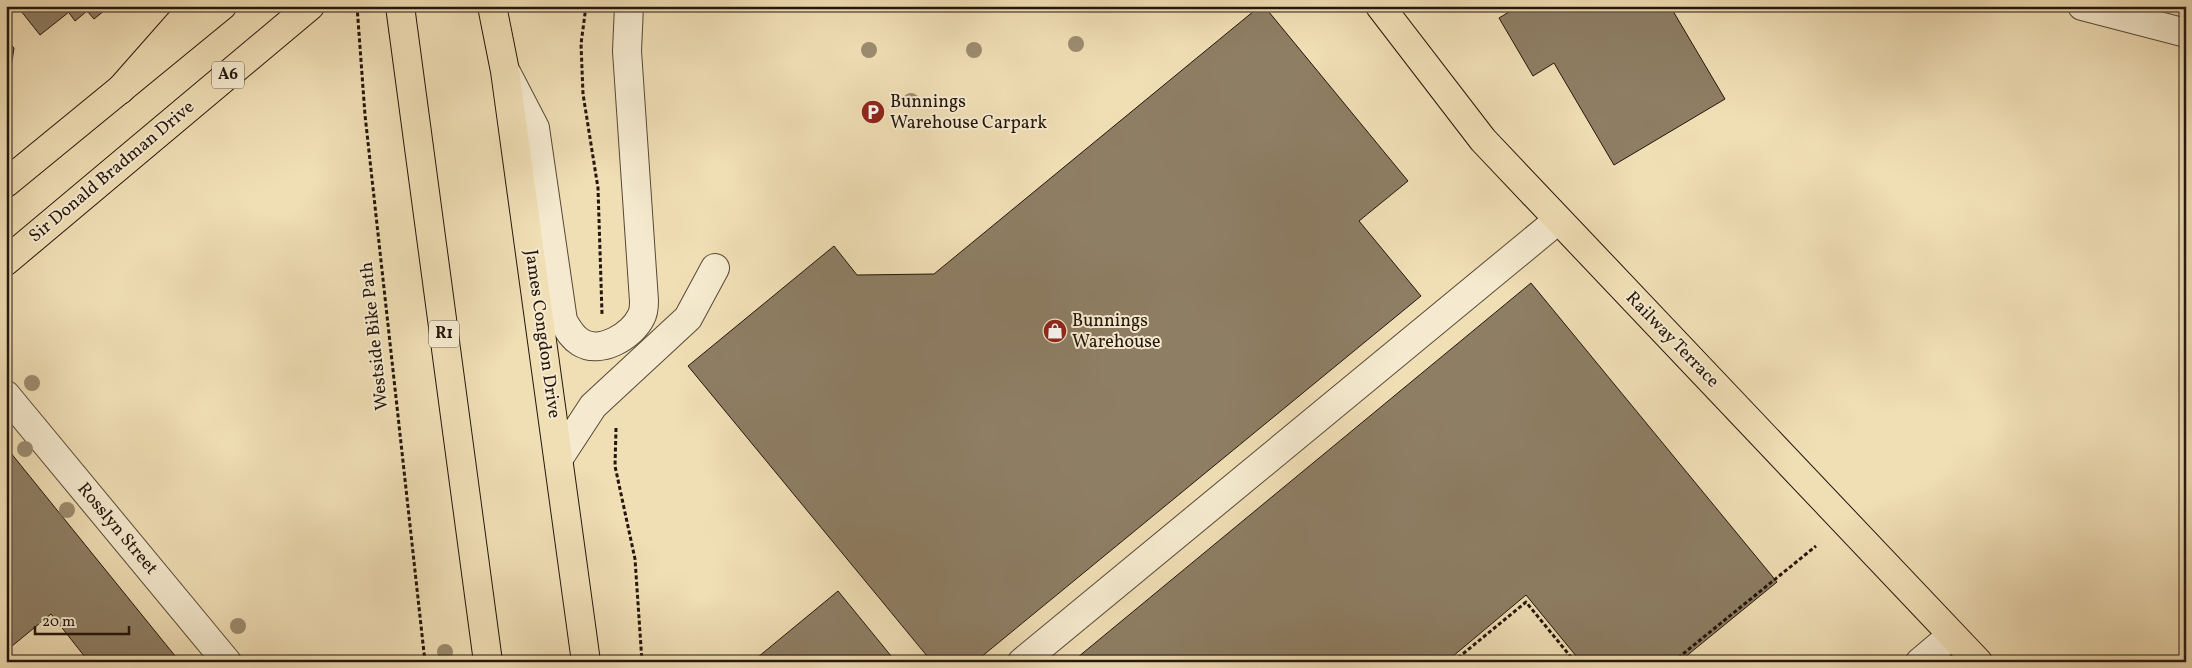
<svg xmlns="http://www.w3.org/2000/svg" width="2192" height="668" font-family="Vollkorn,serif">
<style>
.building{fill:#8e7e64;stroke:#24160c}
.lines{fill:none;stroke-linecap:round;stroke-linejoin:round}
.minor-casing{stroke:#574836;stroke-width:30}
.major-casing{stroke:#24160c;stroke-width:30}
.highway-casing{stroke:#24160c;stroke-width:30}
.path{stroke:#24160c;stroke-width:3;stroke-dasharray:4 2.5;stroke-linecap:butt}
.minor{stroke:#f5eacf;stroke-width:28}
.major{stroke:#f0deb5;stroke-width:28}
.highway{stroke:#f0deb5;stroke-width:28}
.tree{fill:#9c8c6f}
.labels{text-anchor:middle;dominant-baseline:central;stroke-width:4;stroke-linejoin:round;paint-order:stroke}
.shield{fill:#f5eacf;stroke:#635646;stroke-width:1}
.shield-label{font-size:16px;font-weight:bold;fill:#24160c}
.poi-label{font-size:18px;fill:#24160c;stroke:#f5eacf;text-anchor:start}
.street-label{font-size:18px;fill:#24160c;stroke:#f5eacf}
</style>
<rect width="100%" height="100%" fill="#f0deb5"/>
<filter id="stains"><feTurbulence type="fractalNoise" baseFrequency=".004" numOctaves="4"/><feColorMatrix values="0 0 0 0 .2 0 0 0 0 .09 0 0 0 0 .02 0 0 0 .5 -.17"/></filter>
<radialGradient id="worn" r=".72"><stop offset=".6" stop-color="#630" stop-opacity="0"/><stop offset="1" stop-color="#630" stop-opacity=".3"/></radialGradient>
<g class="building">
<path d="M17,6H64L69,12L40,35Z"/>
<path d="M64,6H110L94,19L87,11L75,21Z"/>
<path d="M1260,6H1264L1408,181L1359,221L1421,296L975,662H932L688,366L834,246L857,275L934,274Z"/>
<path d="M1519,6H1670L1725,99L1614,165L1554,63L1533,76L1499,18Z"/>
<path d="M6,39L14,48L11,68L6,72Z"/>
<path d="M1531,283L1777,582L1679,662H1581L1526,595L1446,662H1072Z"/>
<path d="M6,447L180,662H89L51,614L6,651Z"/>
<path d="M838,591L896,662H752Z"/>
</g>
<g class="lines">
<g class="minor-casing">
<g id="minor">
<path d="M2082,6L2186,33"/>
<path d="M507,74L535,128L563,321C568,329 571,336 580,342C600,355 632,336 641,317C644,312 644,306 644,301L627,51L629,6"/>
<path d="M6,395L227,662"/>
<path d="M559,458L593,406L688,318L715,268"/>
<path d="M1022,662L1558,220"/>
<path d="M1920,662L1952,635"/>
</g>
</g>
<g class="major-casing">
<g id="major">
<path d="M1380,6L1483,140L1978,662"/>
<path d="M6,183L222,6"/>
<path d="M6,261L310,6"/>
</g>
</g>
<g class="highway-casing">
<g id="highway">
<path d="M400,6L488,662"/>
<path d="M492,6L505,71L586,662"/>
<path d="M120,90L194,6"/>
</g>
</g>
<g class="path">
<path d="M357,6L365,115L425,662"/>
<path d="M586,6L581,44L583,94L598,188L602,314"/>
<path d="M616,428L615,466L635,559L642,662"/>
<path d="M1453,662L1526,602L1575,662"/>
<path d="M1673,662L1816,546"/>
</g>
<use href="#minor" class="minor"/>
<use href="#major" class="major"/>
<use href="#highway" class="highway"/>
</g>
<g class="tree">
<circle cx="1076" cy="44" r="8"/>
<circle cx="869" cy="50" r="8"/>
<circle cx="974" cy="50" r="8"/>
<circle cx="911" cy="101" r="8"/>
<circle cx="32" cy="383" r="8"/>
<circle cx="25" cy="449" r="8"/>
<circle cx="67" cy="510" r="8"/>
<circle cx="238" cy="626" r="8"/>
<circle cx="445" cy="652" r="8"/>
</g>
<defs>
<g id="parking-disc" transform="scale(1.25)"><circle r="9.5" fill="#8f2418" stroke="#f5eacf"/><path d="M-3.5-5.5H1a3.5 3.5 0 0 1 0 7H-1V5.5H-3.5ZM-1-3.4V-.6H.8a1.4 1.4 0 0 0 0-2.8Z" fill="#fff"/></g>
<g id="shop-disc" transform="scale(1.25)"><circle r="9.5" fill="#8f2418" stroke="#f5eacf"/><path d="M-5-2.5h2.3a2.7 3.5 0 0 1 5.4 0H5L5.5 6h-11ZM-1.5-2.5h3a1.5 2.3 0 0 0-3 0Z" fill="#fff"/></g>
</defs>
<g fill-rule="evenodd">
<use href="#parking-disc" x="873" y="112"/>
<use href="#shop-disc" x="1055" y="331"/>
</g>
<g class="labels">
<g class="shield">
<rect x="212" y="61.5" width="32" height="27" rx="4"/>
<rect x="429" y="320.5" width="30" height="27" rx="4"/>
</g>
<g class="shield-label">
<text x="228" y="75">A6</text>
<text x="444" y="334">R1</text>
</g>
<g class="poi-label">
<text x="890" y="102">Bunnings<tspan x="890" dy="21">Warehouse Carpark</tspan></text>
<text x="1072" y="321">Bunnings<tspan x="1072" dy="21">Warehouse</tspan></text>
</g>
<g class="street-label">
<text transform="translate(112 172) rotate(-40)">Sir Donald Bradman Drive</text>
<text transform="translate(542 334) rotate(82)">James Congdon Drive</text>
<text transform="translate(375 336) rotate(-96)">Westside Bike Path</text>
<text transform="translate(1672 340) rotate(46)">Railway Terrace</text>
<text transform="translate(117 529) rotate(50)">Rosslyn Street</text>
</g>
</g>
<rect width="2192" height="668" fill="none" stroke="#f0deb5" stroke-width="25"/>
<rect x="8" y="8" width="2177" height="653" fill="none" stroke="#24160c" stroke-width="2.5"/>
<rect x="12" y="12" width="2167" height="643" fill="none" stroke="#24160c"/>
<path d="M35 626v8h94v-8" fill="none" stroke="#24160c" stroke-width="2.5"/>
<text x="42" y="626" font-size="15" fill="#24160c" stroke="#f5eacf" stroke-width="4" paint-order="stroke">20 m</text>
<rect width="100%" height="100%" filter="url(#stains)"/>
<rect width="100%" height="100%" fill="url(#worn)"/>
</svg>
